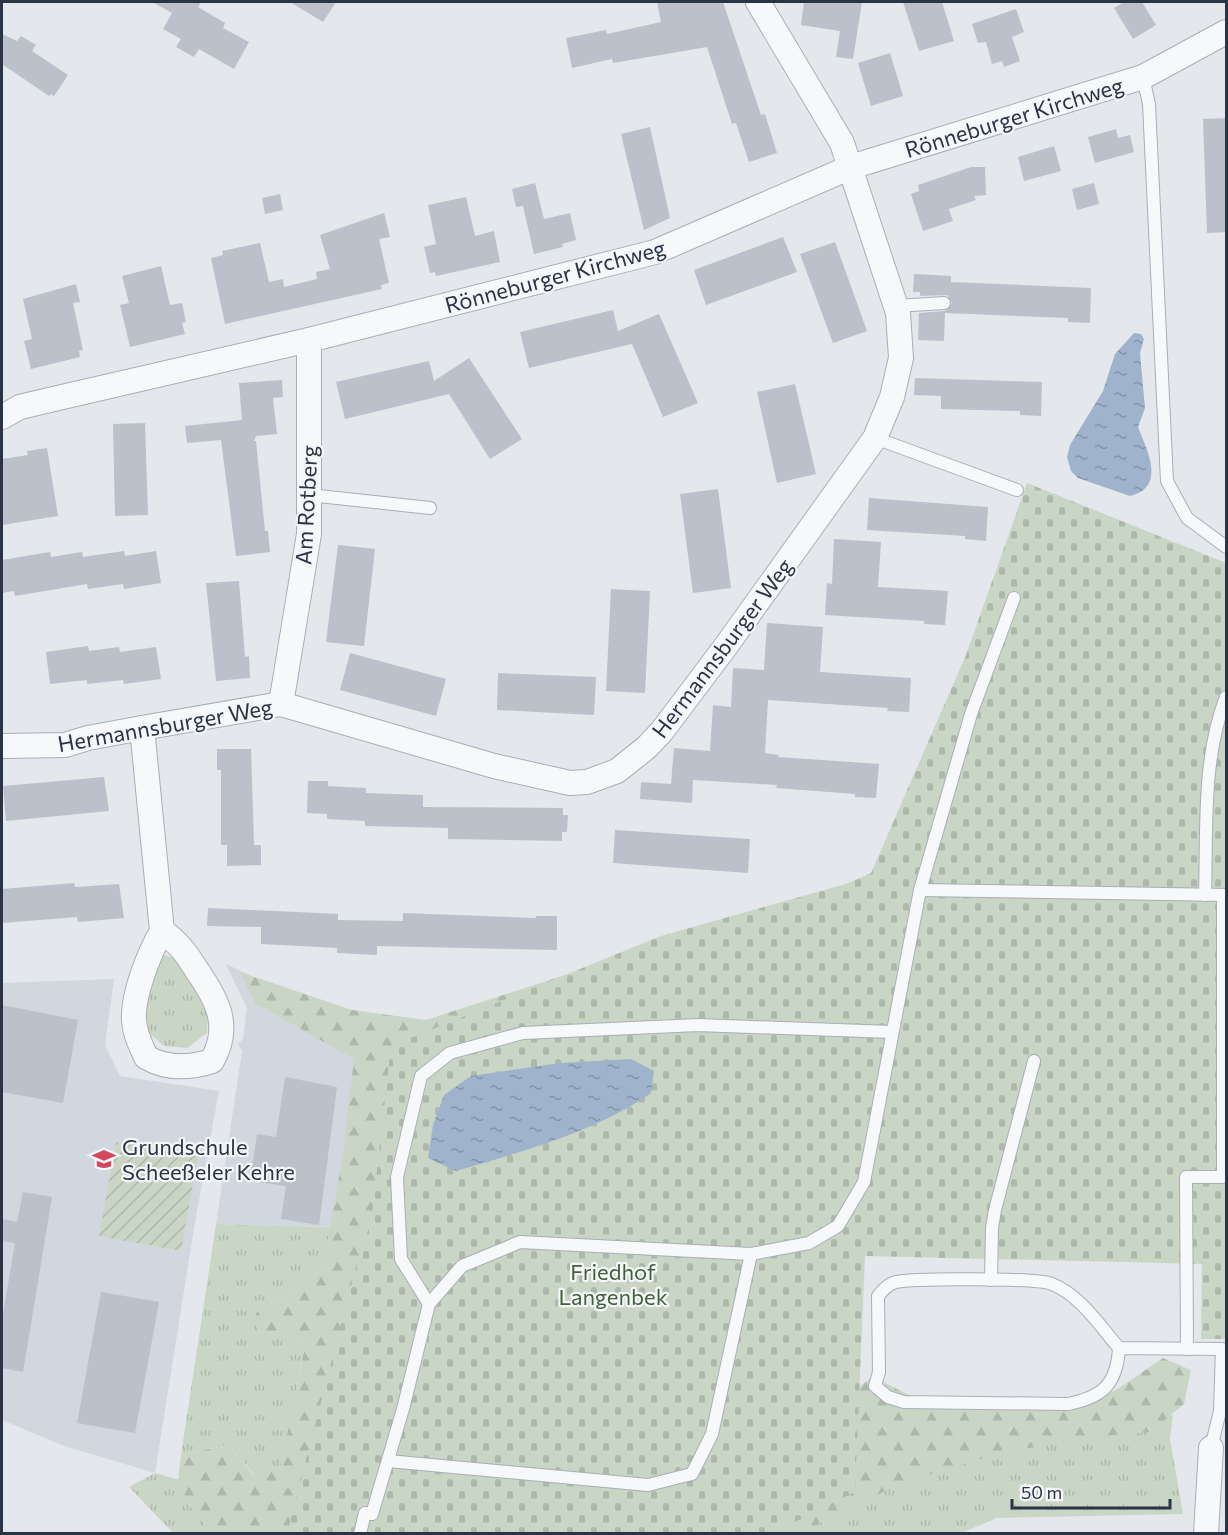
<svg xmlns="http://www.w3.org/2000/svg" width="1228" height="1535" font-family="Commissioner,sans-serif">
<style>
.built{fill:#d2d6de}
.grass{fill:url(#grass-tufts)}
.forest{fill:url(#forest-firs)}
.cemetery{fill:url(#cemetery-stones)}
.garden{fill:url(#garden-furrows)}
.water{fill:url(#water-ripples)}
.building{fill:#bbc0ca}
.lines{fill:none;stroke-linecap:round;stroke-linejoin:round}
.lane-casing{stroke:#a9aeb7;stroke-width:14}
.street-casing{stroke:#a9aeb7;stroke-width:26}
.lane{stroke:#f7f8fa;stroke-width:12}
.street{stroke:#f7f8fa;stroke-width:24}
.labels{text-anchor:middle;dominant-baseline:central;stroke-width:4.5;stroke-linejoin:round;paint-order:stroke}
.street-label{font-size:22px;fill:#2b3445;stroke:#f4f6f9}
.poi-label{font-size:22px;fill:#2b3445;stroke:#f4f6f9;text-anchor:start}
.park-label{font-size:22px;fill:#3f6138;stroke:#f4f6f9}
</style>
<defs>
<pattern id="grass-tufts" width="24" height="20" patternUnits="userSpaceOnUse" patternTransform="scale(1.5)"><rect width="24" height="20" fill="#c9d6c5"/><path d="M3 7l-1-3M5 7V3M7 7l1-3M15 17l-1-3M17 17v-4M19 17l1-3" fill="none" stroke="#adb8ab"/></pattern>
<pattern id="forest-firs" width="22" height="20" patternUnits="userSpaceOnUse" patternTransform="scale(1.5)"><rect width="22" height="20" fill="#c9d6c5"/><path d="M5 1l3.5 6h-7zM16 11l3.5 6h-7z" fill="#adb8ab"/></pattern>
<pattern id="cemetery-stones" width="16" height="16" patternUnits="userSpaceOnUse" patternTransform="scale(1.5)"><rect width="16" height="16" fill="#c9d6c5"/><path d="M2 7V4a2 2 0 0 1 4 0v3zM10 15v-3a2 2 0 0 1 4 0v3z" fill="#adb8ab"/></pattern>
<pattern id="garden-furrows" width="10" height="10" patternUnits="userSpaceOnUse" patternTransform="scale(1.5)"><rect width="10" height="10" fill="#c9d6c5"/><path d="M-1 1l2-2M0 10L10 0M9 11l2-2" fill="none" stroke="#adb8ab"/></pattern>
<pattern id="water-ripples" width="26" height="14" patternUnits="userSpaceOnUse" patternTransform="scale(1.5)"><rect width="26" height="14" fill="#9fb4cc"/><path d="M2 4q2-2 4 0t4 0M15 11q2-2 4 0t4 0" fill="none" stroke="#8293a7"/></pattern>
</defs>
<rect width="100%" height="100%" fill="#e4e7ec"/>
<g class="built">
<path d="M226,964L377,1034L346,1227L216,1224L242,1051L238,1044L243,1039L247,1008Z"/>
<path d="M114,979L105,1045L120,1076L219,1091L194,1228L155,1473L64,1446L2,1420V983Z"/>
</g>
<g class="grass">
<path d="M159,954L176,958L208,1011L207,1033L187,1048L164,1046L147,1031L146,1008Z"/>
<path d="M216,1224L331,1227L323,1268L296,1293L272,1303L258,1331L306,1341L280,1470L255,1475L228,1445L181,1455Z"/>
<path d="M1173,1415L1170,1439L1183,1514L997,1518L959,1534H773L975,1444Z"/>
<path d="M155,1473L187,1482L258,1533H173L129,1487Z"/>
</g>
<g class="forest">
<path d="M611,960L403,1533L211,1534L189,1504L178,1481L181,1455L228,1445L254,1475L280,1469L306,1341L258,1331L256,1313L272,1303L296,1293L323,1268L343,1154L354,1059L255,1003L240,972L352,1010L426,1020Z"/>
<path d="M1163,1358L1191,1370L1184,1404L1150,1432L1103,1436L1005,1452L901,1483L801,1533L700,1534L832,1405L873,1377L919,1400L1004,1410L1080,1406L1116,1390Z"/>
</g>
<path class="cemetery" d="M1027,483L1226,563V1339H1201L1202,1264L865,1256L855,1492L773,1533L287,1534L360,1251L371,1223L391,1046L661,936L846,884L871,873L966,655Z"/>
<path class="garden" d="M116,1142L198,1156L181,1251L99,1236Z"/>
<g class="water">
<path d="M1134,333L1141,334L1144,339L1140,353L1145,408L1138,427C1147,450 1167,487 1130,496L1078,478L1071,471L1067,457L1070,445L1103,391L1115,354Z"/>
<path d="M631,1059L654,1071L651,1093C596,1132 520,1152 456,1171L428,1158L433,1125L444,1095L471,1076L560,1063Z"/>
</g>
<g class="building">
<path d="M152,2H201L198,7L225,23L223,28L249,42L234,69L199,49L194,57L176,47L181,39L163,29L172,13Z"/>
<path d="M290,2H336L323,22Z"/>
<path d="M657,2H723L761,115L765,114L777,153L749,162L736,123L732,124L707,47L613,63L612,59L572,68L566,38L606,30L607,34L661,22Z"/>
<path d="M804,2H862L853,59L836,57L840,31L801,25Z"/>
<path d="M903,2H942L954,41L919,51Z"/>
<path d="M1124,2H1142L1156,25L1133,39L1114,8Z"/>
<path d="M1016,9L1024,32L1012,37L1020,61L1004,67L1002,61L992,64L986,42L978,43L972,24Z"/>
<path d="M2,34L17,41L21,36L36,45L32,51L68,75L54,96L51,94L49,96L2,64Z"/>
<path d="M890,53L903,96L871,106L858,63Z"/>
<path d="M1227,118V232L1207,233L1203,119Z"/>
<path d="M650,127L670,218L644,230L621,134Z"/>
<path d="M1116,129L1118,138L1130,135L1134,152L1095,163L1088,137Z"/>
<path d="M1054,146L1061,171L1024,181L1018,157Z"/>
<path d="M971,167H985L986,195L974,196L976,200L949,209L953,221L923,231L911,194L919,191L918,185Z"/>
<path d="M535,183L544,219L570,213L576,240L562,244L563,247L534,254L523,206L516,207L512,189Z"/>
<path d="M1094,183L1099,204L1077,210L1072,189Z"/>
<path d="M280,194L283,210L265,214L262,198Z"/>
<path d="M466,197L475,236L494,231L500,262L436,276L435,272L430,273L424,247L436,244L428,205Z"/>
<path d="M384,213L390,237L379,239L389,283L381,285L382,289L225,324L211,258L223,255L222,251L260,243L269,282L283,279L284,287L317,279L316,272L330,269L320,235Z"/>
<path d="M783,237L797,272L706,305L694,270Z"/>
<path d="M835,242L867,331L833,343L800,254Z"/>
<path d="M161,266L170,305L182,303L186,322L182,323L185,334L130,347L120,305L129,303L122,276Z"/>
<path d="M914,274L951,276V282L1091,288L1090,323L1068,322V318L945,313L944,341L918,340L919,313L945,311L952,303L947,295L920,296V292H913Z"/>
<path d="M76,284L80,302L73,303L83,350L79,351L80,357L31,369L24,341L32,339L23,299Z"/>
<path d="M613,310L618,331L659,314L698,403L663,417L632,344L529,368L520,332Z"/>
<path d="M469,358L522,439L490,459L449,394L345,419L336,382L429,361L434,381Z"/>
<path d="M915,378L1042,382L1041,416L1020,415V411L941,409V396L914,395Z"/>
<path d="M282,380L283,397L273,398L277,434L256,436L254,441H256L265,531H268L270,552L236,556L221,440L187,443L185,426L242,420L239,383Z"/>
<path d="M795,384L816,474L777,483L757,392Z"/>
<path d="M145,423L148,515L115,516L113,424Z"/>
<path d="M47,448L58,516L2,525V459L28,455L27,451Z"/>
<path d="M718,489L731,588L693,593L680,494Z"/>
<path d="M869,498L988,507L986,541L965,539V536L867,530Z"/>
<path d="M834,539L881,542L878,587L948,591L945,625L924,624V621L825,615L827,583L832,584Z"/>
<path d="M338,545L375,549L364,646L326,642Z"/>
<path d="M124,551L125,556L156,551L161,583L124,589L123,584L88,589L87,584L15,596L14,591L2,593V560L50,552L51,557L82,552L83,557Z"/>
<path d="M239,581L245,657L249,656L250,678L216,681L206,583Z"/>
<path d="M611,589L650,591L645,693L606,691Z"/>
<path d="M767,623L823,627L820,672L911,678L909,712L887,711L888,708L768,700L765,753L779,755L778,757L879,764L876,798L855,797V794L776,788L777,785L693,780L692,803L640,799L641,782L671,784L674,748L710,751L713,705L731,707L733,668L764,670Z"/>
<path d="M88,646L89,651L119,647L120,652L156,647L161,679L124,684L123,680L87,684V680L50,684L46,652Z"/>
<path d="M350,653L446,679L436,716L340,690Z"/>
<path d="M498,673L596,677L594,715L497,710Z"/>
<path d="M217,749H251L254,845H261V865L227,866V845H221V770H217Z"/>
<path d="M104,777L109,811L6,821L3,786Z"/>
<path d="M308,781H328V786L366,788V793L423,795V807L563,808V815H568L567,832H562V841L448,839V828L365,826V821L327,819V814L307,813Z"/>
<path d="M615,830L750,839L748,873L613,863Z"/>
<path d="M74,883L75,887L119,884L124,918L78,922L77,917L2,923V889Z"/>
<path d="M208,908L338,914V920L403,921V913L536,918V916H557V950L377,946V955L337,953V948L261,944V927L207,926Z"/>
<path d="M2,1005L78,1020L63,1103L2,1092Z"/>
<path d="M285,1077L337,1087L319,1225L281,1219L286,1186L250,1181L257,1134L276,1137Z"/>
<path d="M23,1192L52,1197L23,1372L2,1368V1320L15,1243L2,1241V1219L17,1222Z"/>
<path d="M101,1292L159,1302L135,1433L77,1423Z"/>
</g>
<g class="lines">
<g class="lane-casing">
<g id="lane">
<path d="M1143,77L1149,104L1167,481L1187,518L1226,547"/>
<path d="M896,306L944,303"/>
<path d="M875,438L1017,490"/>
<path d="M309,495L430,508"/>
<path d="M920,890L1226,895"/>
<path d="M1205,895C1207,829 1202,759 1226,697"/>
<path d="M991,1280L992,1228L995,1210L1034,1061"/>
<path d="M429,1304L401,1259L397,1177L421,1076L450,1053L523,1033L698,1025L892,1032"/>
<path d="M1119,1348C1117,1384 1103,1397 1068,1404L904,1402L888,1397L875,1386L879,1372L878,1296C883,1290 888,1284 896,1282C913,1278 1038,1278 1052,1284C1080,1295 1100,1326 1119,1348L1222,1349L1220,1411L1211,1448"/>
<path d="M1187,1349L1186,1177H1223V895"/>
<path d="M388,1461L648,1485L692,1474L712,1434L751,1254"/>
<path d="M360,1534L365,1513L372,1514L403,1409L429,1304L462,1266L520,1242L751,1254L809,1243L838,1226L864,1182L920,890L971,714L1014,598"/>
</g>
</g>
<g class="street-casing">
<g id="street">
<path d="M2,417L20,407L45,401L309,340L655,252L851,167L1143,77L1226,32"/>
<path d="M281,704L309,534V340"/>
<path d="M142,728L162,931C149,953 132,996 134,1021C135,1034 141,1046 146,1057C166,1069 190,1068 212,1061C232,1026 217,999 196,969C186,953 178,942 162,931"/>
<path d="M2,746L65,745L88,738L142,728L281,704L494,766L570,783L587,782L617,771L647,747L662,731L726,646L875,438L892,397L901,358L898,313L842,143L758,2"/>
<path d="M1206,1534L1211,1448"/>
</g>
</g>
<use href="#lane" class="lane"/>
<use href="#street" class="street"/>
</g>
<defs>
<g id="school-bare" transform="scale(1.8)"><path d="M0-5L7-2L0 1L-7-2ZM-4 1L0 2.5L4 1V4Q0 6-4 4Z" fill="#d1495b" stroke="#f4f6f9" stroke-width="2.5" paint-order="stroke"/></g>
</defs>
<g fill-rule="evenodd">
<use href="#school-bare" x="104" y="1159"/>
</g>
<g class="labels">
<g class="street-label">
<text transform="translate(1014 117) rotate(-17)">Rönneburger Kirchweg</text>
<text transform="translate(555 276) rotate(-15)">Rönneburger Kirchweg</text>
<text transform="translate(306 505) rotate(-87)">Am Rotberg</text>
<text transform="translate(722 648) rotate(-53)">Hermannsburger Weg</text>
<text transform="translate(165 725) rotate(-10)">Hermannsburger Weg</text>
</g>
<g class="poi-label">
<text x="122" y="1146">Grundschule<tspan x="122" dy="25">Scheeßeler Kehre</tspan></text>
</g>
<g class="park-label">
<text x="613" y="1271">Friedhof<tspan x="613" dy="25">Langenbek</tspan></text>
</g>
</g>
<rect width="1228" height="1535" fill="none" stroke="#2b3445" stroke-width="6"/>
<path d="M1012 1499v9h158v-9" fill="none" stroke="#2b3445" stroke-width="3"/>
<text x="1021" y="1499" font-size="18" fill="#2b3445" stroke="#f4f6f9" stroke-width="4.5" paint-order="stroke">50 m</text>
</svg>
